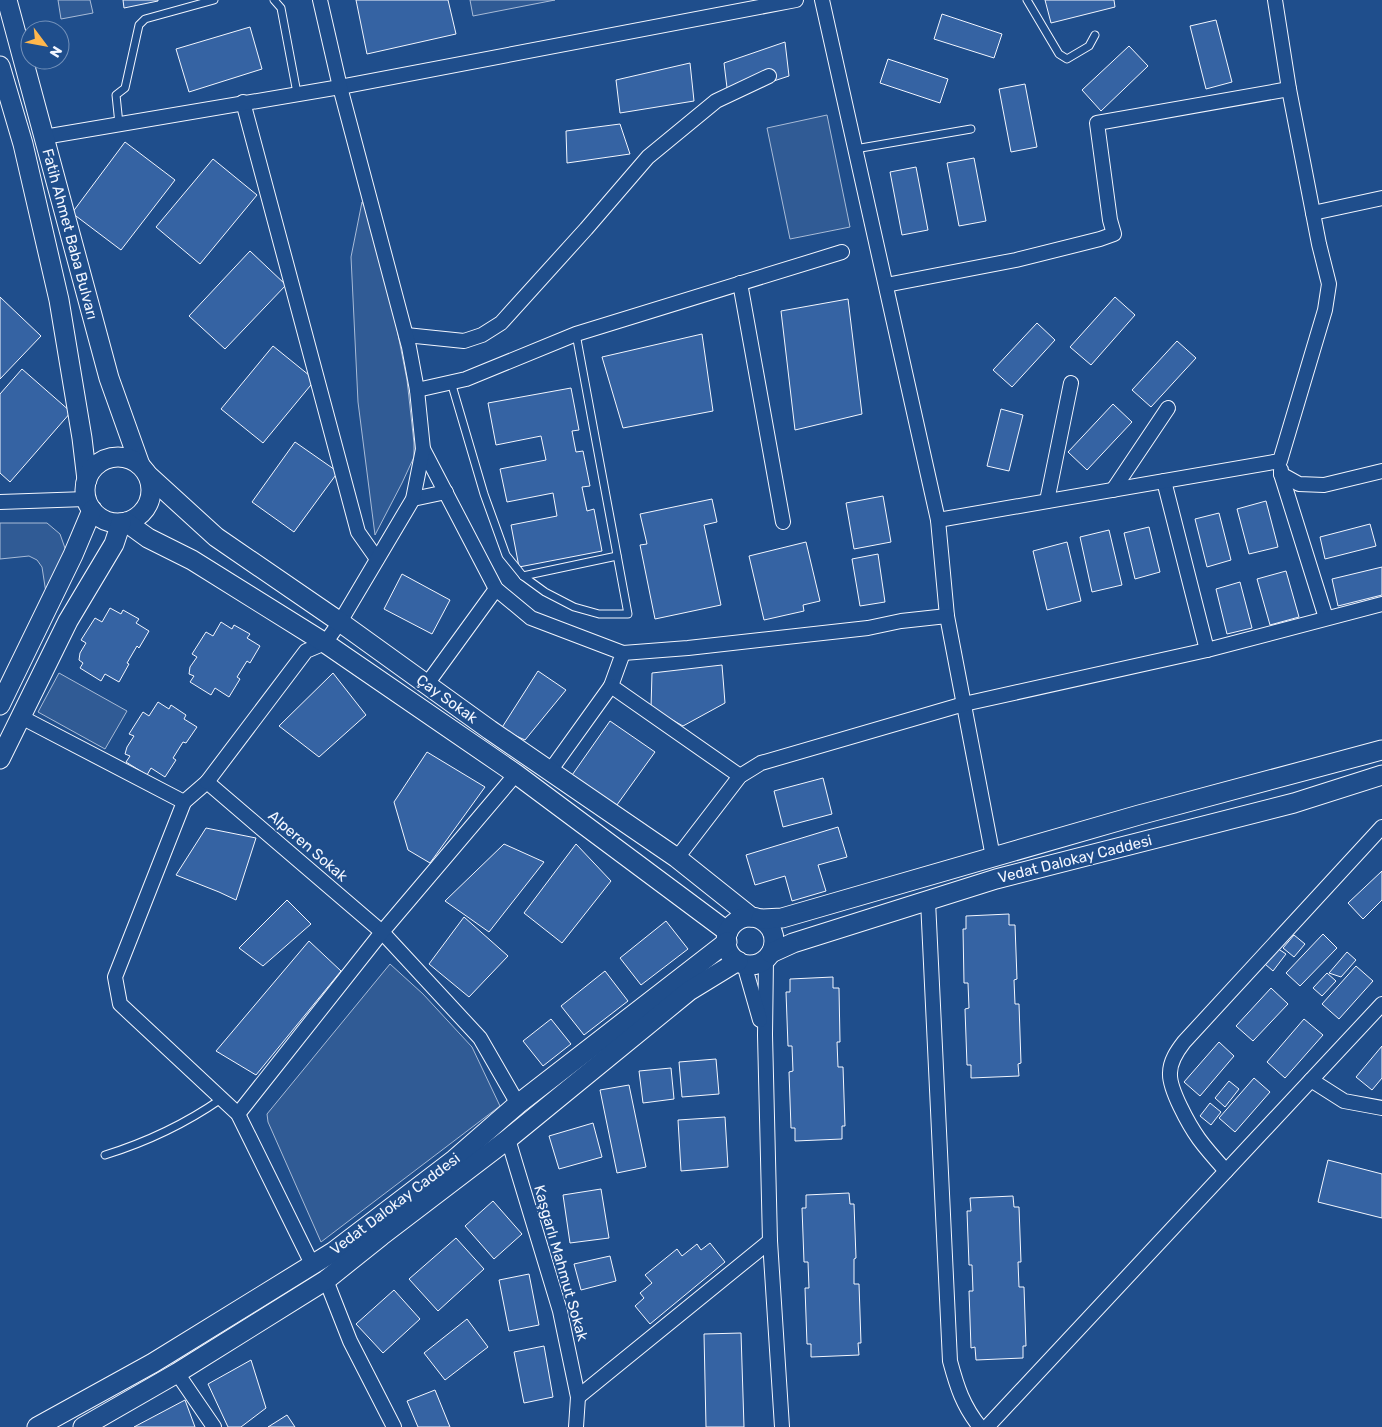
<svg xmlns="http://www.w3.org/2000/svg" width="1382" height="1427" font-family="Rubik,sans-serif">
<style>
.built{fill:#305b95;stroke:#a8bbd7}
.building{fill:#3563a3;stroke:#f2f6ff}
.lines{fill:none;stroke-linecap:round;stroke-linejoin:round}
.lane-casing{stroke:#f2f6ff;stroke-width:9}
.street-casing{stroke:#f2f6ff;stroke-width:16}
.secondary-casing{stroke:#f2f6ff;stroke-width:21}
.lane{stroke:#1f4e8c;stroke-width:7}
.street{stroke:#1f4e8c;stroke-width:14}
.secondary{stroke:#1f4e8c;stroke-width:19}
.labels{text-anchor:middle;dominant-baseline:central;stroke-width:4;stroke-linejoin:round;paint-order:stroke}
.street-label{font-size:15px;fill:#f2f6ff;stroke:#1f4e8c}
</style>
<rect width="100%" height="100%" fill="#1f4e8c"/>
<g class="built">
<path d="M58,0H90L93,13L61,19Z"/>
<path d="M470,0H555L473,16Z"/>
<path d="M827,115L850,227L790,239L767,128Z"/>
<path d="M362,202L369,215L394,314L407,380L414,443V457L402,483L375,535L358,402L351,257Z"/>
<path d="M0,523H47L60,534L66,551L46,593L42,567L37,560L29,556L0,559Z"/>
<path d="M59,673L127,711L105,749L38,712Z"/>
<path d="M390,964L423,994L472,1047L500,1106L321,1242L268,1122L267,1114Z"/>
</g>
<g class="building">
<path d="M123,0H158V1L124,8Z"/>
<path d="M356,0H448L456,34L367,54Z"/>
<path d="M1045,0H1114L1115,7L1051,23Z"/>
<path d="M942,14L1002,34L994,58L934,39Z"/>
<path d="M1216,20L1232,82L1206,89L1190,26Z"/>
<path d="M250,27L262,69L189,92L176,49Z"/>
<path d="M785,42L789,76L728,96L724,63Z"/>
<path d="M1129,46L1148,66L1101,111L1082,90Z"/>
<path d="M888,59L948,79L940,103L880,83Z"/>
<path d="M690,63L694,101L620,113L616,80Z"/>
<path d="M1025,84L1037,147L1011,152L999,89Z"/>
<path d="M620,124L630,154L567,163L566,131Z"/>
<path d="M125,142L175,180L121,250L72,213Z"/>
<path d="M974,158L986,221L959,226L947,163Z"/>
<path d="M213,159L257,195L200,264L156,227Z"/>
<path d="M916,167L928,230L902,235L890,172Z"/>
<path d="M250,251L286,285L225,349L189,316Z"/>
<path d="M0,297L41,336L0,379Z"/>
<path d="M1115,297L1135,315L1091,365L1070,347Z"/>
<path d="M848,299L862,414L795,430L781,311Z"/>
<path d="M1037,323L1055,340L1012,387L993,370Z"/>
<path d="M702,334L713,411L623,428L602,357Z"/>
<path d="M1177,341L1196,358L1151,407L1132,390Z"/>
<path d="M273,346L315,380L263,443L221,409Z"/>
<path d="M22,369L71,412L10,482L0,473V394Z"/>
<path d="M571,388L579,430L572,431L576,452L583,451L590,486L582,487L587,511L594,509L602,551L519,567L511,525L557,516L553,493L507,502L500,469L546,460L541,436L496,445L488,403Z"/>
<path d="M1113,404L1132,422L1087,470L1068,452Z"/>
<path d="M1001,409L1023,415L1009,471L987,466Z"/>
<path d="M295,442L338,472L294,532L252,502Z"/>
<path d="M883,496L891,542L854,549L846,503Z"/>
<path d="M712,499L717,522L704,525L721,605L655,619L640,545L647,544L640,514Z"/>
<path d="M1266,501L1278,547L1249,554L1237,509Z"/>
<path d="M1219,513L1231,560L1207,567L1195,519Z"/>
<path d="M1370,524L1376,546L1325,559L1320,537Z"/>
<path d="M1149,527L1160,572L1135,579L1124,533Z"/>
<path d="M1109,530L1122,585L1092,592L1080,537Z"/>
<path d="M806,542L820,601L803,605L804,611L764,620L749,556Z"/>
<path d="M1067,542L1081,601L1047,610L1033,551Z"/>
<path d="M878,554L885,602L860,606L852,559Z"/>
<path d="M1382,567V595L1338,606L1332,579Z"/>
<path d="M1286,571L1299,617L1270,625L1257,579Z"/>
<path d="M402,574L450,600L432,634L384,609Z"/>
<path d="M1240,582L1252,628L1227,634L1216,589Z"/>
<path d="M110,608L121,614L123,610L139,619L136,623L149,631L139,648L137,646L127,663L129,664L119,682L105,674L101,681L80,668L83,663L79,660L80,653L86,643L81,640L95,618L102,622Z"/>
<path d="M221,622L232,629L234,625L250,634L247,638L260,646L250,663L247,661L237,677L240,679L229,697L215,688L211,695L190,682L194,676L189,674L190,667L197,657L192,654L206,632L213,636Z"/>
<path d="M722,665L725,703L683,726L651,708L652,673Z"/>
<path d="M538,671L566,690L525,740L501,729Z"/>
<path d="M333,673L366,715L319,757L279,726Z"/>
<path d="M158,702L169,709L171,705L186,715L184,719L197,727L186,743L183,742L173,758L176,760L165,777L151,768L147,775L126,762L130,756L125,754L127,747L134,736L129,734L143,712L149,716Z"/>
<path d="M610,721L655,752L614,809L570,778Z"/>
<path d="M427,752L485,787L430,863L408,850L394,802Z"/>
<path d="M823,778L832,814L783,827L774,791Z"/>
<path d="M838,827L847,857L818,865L826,891L792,901L785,876L755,885L746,855Z"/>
<path d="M206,828L256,838L236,900L219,892L176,875Z"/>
<path d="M504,844L544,862L489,932L445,901Z"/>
<path d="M576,844L611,881L562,943L524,913Z"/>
<path d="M1382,871V900L1363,919L1348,903Z"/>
<path d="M287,900L311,924L263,966L239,948Z"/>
<path d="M1009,914V925H1015L1017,979L1014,980L1015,1004H1019L1021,1063L1018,1064L1019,1076L971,1078V1065H967L965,1009L969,1008L968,983H964L963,929H966V916Z"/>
<path d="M464,917L508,956L469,997L429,964Z"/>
<path d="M666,921L688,949L641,985L620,958Z"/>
<path d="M1323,934L1337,948L1300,986L1286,973Z"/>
<path d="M1294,935L1305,944L1294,957L1283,948Z"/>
<path d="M309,941L341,971L256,1075L216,1051Z"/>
<path d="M1277,948L1286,954L1273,971L1265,964Z"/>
<path d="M1347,952L1356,960L1341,977L1329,973Z"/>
<path d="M1356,966L1373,981L1339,1019L1322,1004Z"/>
<path d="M605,971L628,1001L584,1035L561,1006Z"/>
<path d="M1327,973L1336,981L1322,996L1313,988Z"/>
<path d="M833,977V988H839L840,1042H837L838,1067H843L845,1126H842V1139L795,1141V1128H791L789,1072L793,1071L792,1046H788L786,992H790V979Z"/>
<path d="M1271,988L1288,1004L1253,1041L1236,1026Z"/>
<path d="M551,1019L571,1044L543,1066L523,1041Z"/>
<path d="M1304,1019L1323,1035L1285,1078L1267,1062Z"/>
<path d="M1219,1042L1234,1056L1200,1096L1184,1082Z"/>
<path d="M1382,1046V1078L1372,1090L1356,1077Z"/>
<path d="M716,1059L719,1094L682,1097L679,1062Z"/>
<path d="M671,1068L674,1099L643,1103L639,1071Z"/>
<path d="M1254,1078L1270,1092L1235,1132L1219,1118Z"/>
<path d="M1229,1081L1239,1089L1225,1107L1215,1098Z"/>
<path d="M629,1085L646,1167L617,1173L600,1090Z"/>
<path d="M1210,1103L1221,1112L1211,1125L1200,1116Z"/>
<path d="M725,1117L728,1167L681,1171L678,1120Z"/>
<path d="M593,1123L602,1157L559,1169L549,1136Z"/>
<path d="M1328,1160L1382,1174V1218L1318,1202Z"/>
<path d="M601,1189L609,1238L570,1243L563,1195Z"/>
<path d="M849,1193L850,1204H854L856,1258L854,1259V1284H859L861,1343H858L859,1355L811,1357V1344H807L805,1288H809L808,1262H804L802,1208H806V1195Z"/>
<path d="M1013,1196L1014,1207H1019L1021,1262H1018L1019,1287H1024L1026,1346H1023V1358L976,1360L975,1347L971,1348L969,1291H973L972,1265H969L967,1211H971L970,1198Z"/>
<path d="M493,1201L522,1234L494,1259L465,1226Z"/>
<path d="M456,1238L484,1269L438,1311L409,1279Z"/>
<path d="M710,1243L725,1262L650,1324L635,1306L644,1298L640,1293L652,1283L645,1275L677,1249L682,1256L697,1244L701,1250Z"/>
<path d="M610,1256L616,1281L581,1290L574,1264Z"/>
<path d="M529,1274L539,1325L509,1331L499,1280Z"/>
<path d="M394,1290L420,1319L383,1353L356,1324Z"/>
<path d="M467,1319L488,1347L445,1380L424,1353Z"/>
<path d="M741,1333L744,1427H706L704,1334Z"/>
<path d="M544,1346L553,1397L524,1403L514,1352Z"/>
<path d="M251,1360L266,1408L241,1427H228L208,1384Z"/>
<path d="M435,1390L450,1427H418L407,1401Z"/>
<path d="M185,1400L195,1427H134Z"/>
<path d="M287,1415L295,1427H268Z"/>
</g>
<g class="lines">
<g class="lane-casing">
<g id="lane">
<path d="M274,0L281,8L297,93"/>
<path d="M1027,0L1059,54L1067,59L1089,46L1095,35"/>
<path d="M119,124L116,95L125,88L139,25L145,19L214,0"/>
<path d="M855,149L971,129"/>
<path d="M451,382L484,494L506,555L523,576L545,592L574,607L599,614H628L576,334"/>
<path d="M523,576L617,556"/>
<path d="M105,1155C147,1142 185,1124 221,1099"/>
</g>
</g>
<g class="street-casing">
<g id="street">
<path d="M822,0L938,520L947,616L993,857"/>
<path d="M243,102L358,532L377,559"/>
<path d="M44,137L340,87L796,0"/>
<path d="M1313,213L1382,198"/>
<path d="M740,283L783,522"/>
<path d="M886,285L1016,260L1100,239L1114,234L1110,220L1097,123L1289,89"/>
<path d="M406,335L464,341L482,335L501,323L586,229L648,157L716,101L769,76"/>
<path d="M417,390L466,379L576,334L842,252"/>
<path d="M423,449L496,589L531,618L623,653L611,686L740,776"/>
<path d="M1281,470V474L1299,484L1324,485L1382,471"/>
<path d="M1281,474L1326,618"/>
<path d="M1164,481L1207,650L1382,604"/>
<path d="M1113,490L1168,408"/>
<path d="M413,499L446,492"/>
<path d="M1047,501L1071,383"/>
<path d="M0,502L86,499"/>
<path d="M938,520L1280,461L1325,310L1329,284L1319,244L1289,89L1275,0"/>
<path d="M623,653L688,648L868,628L901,621L947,616"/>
<path d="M427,684L496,589"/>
<path d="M21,717L184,802L207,782L382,932L480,1038L518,1104"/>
<path d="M550,771L611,686"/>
<path d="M207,782L306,651L325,643L340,622L413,499L423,449L417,390L409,347L340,87L320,0"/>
<path d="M184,802L115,977L120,1004L238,1114L312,1264"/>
<path d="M677,858L740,776L761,763L964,704L1207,650"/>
<path d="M928,901L950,1361C957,1387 963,1406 980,1427"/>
<path d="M766,959L765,1035L770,1241L782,1427"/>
<path d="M744,964L760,1020"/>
<path d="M1311,1080L1344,1101L1382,1108"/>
<path d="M238,1114L382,932L516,774"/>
<path d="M508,1139L560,1311L578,1397L576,1427"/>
<path d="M1226,1171C1217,1161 1207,1150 1199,1139C1189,1125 1169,1089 1170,1073C1170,1061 1177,1051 1184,1042L1382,827"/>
<path d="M326,1280L350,1341L394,1427"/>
<path d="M177,1373L214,1427"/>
<path d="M578,1397L770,1241"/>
<path d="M987,1427L1382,1004"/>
</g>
</g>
<g class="secondary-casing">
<g id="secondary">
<path d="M7,0L109,378L140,465"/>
<path d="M0,66L23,144L59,300L82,438L87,480"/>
<circle cx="118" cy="490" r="33"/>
<path d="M148,475L216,537L340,622L490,730L677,858L751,917"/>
<path d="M126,522L148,538L192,560L325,643L516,774L728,932"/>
<path d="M0,705L73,555L92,510"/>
<path d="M0,759L68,621L114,544L121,523"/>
<circle cx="750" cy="941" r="24"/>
<path d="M761,919L782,918L1139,815L1382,750"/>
<path d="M771,953L793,943L996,879L1294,803L1382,775"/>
<path d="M37,1427L153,1363L333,1252L455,1159L518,1104L727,942"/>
<path d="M83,1427L177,1373L326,1280L381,1236L508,1139L689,991L738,961"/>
</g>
</g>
<use href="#lane" class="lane"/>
<use href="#street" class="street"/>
<use href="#secondary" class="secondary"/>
</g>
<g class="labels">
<g class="street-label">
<text transform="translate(70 234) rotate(75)">Fatih Ahmet Baba Bulvarı</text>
<text transform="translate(447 699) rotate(36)">Çay Sokak</text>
<text transform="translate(308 846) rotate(41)">Alperen Sokak</text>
<text transform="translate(1075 859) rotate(-14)">Vedat Dalokay Caddesi</text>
<text transform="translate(395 1204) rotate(-37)">Vedat Dalokay Caddesi</text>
<text transform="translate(561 1263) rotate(74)">Kaşgarlı Mahmut Sokak</text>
</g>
</g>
<g transform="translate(45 45) rotate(122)"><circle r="24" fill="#1f4e8c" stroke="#7391ba"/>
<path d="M0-4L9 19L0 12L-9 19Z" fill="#ffb74d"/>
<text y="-8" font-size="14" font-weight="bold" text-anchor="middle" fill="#f2f6ff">N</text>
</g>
</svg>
